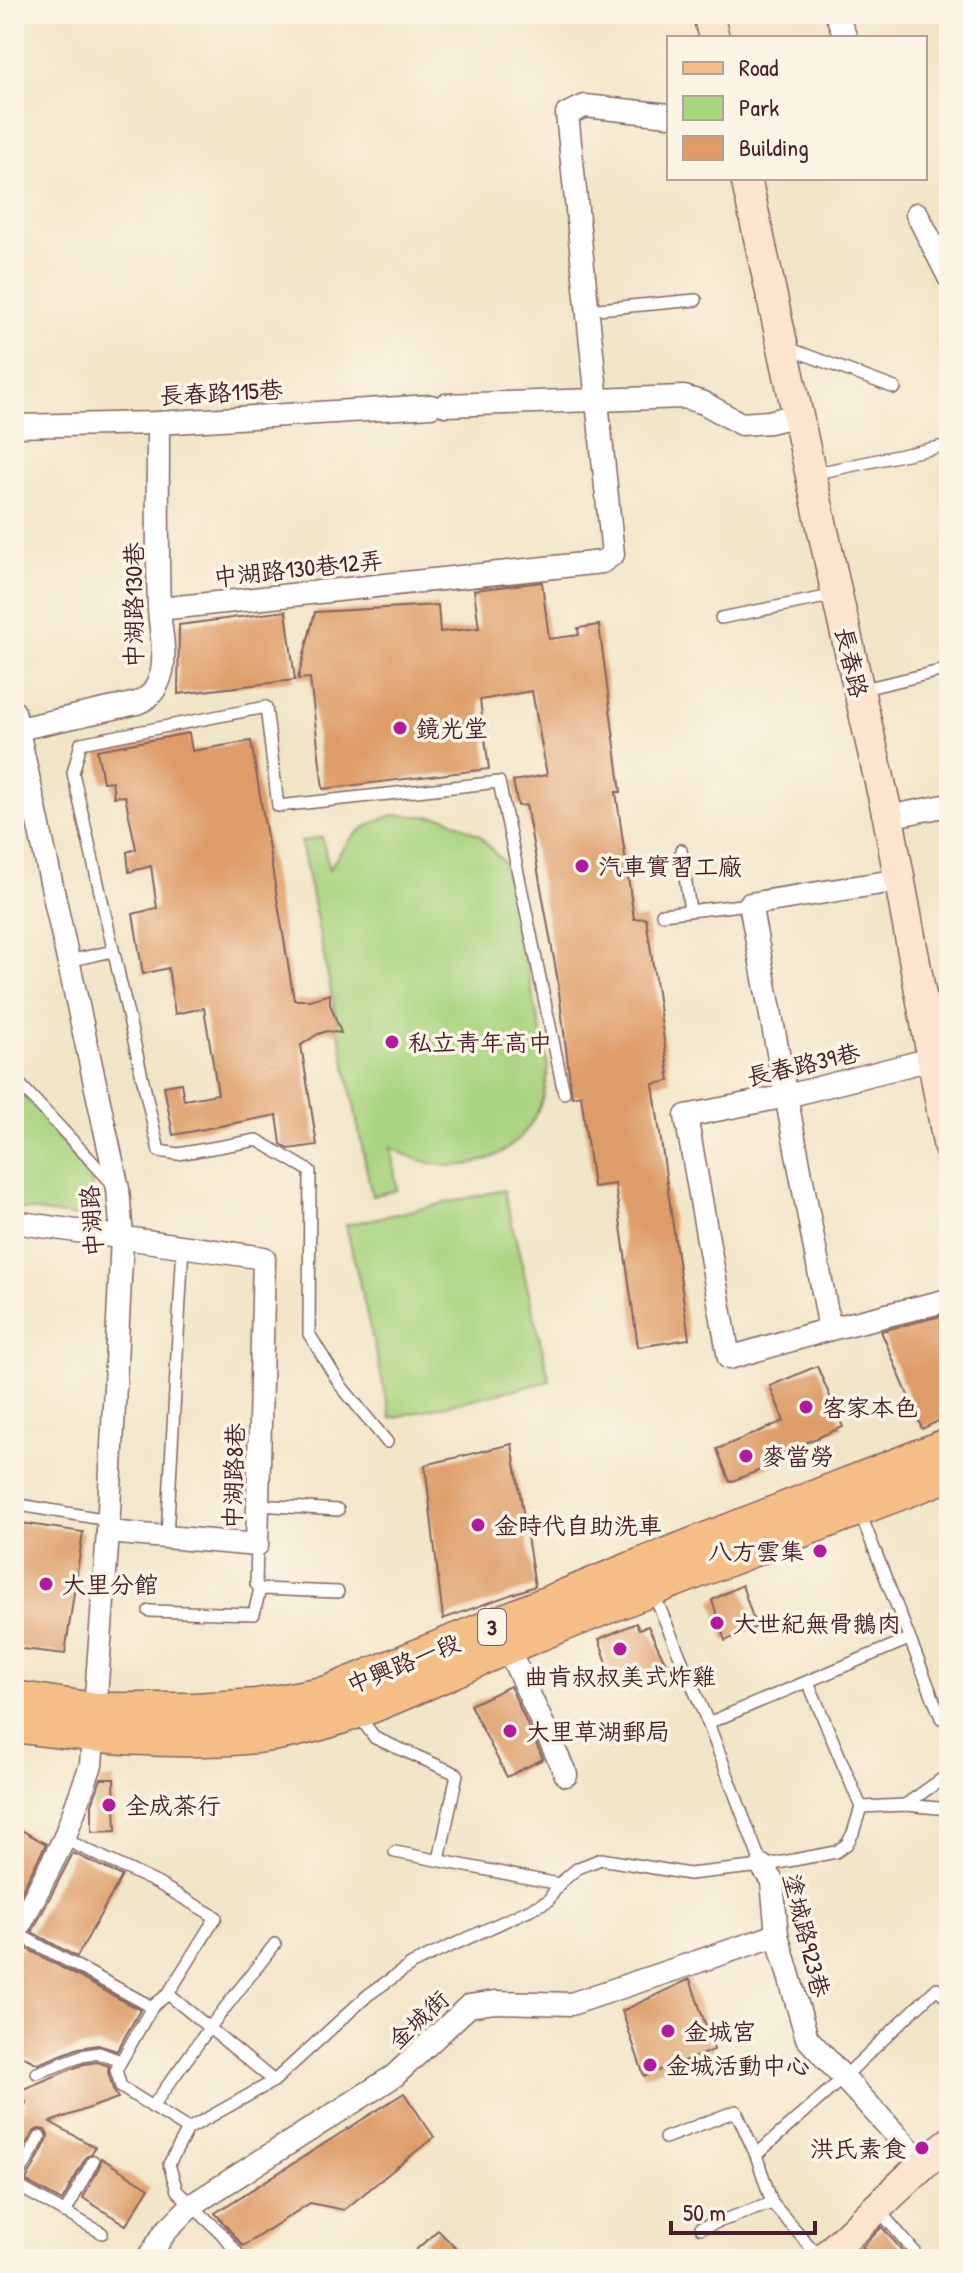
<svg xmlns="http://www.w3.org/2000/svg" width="963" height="2273" font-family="'Patrick Hand','LXGW WenKai TC',sans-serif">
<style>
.green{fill:#a9d480;stroke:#7a7a56;stroke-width:2}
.building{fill:#de9c68}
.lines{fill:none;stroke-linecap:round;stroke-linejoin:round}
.lane-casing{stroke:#846462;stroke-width:14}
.street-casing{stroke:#846462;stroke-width:25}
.secondary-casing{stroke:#846462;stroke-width:33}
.primary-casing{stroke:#846462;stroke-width:37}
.lane{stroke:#fff;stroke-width:11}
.street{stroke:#fff;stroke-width:22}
.secondary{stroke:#fbe5cf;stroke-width:30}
.primary{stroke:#f6be87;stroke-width:34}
.poi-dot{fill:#b5179e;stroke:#fcf5e5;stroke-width:3}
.labels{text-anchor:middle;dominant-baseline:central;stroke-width:7;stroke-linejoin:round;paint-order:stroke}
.shield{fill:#fcf5e5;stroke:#7f5f63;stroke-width:2}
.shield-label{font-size:22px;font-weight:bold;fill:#4a1f2b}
.street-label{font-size:24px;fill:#4a1f2b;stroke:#fcf5e5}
.poi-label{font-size:24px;fill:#4a1f2b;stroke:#fcf5e5;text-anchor:start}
</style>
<rect width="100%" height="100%" fill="#fcf5e5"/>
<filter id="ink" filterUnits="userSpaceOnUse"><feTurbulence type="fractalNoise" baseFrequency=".0125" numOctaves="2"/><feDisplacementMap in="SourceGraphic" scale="16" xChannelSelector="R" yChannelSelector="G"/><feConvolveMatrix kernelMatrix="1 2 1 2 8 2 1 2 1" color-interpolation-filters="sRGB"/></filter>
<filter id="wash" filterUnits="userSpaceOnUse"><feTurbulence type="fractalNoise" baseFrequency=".006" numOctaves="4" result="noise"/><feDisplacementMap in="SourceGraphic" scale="32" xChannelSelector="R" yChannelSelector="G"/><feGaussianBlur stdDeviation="1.8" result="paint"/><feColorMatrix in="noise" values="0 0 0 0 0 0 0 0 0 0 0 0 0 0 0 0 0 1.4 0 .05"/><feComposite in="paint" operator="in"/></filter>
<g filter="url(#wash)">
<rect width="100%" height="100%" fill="#f1e5c7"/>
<g class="green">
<path d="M393,815L446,817L479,835L504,863L548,1065C545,1152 465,1192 391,1147L397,1190L372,1196L301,842L322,837L329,870C346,840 359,826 393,815Z"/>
<path d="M14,1086L35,1107L92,1182L87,1218L14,1208Z"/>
<path d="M504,1190L550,1381L391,1418L346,1225Z"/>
</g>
<g id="blocks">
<g class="building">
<path d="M542,582L549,639L579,635L578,628L599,625L621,792H616L634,919L646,918L670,1081L653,1084L689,1339L638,1347L615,1184L593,1187L581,1095L572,1097L557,976L526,805L518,806L513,781L547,775L532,691L480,700L489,769L323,789L310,678L298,679L315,612L438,605L440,632L479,628L474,590Z"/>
<path d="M286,611L295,680L178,694L179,625Z"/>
<path d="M189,733L192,751L251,741L294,1000H310L330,994V1004L341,1033L327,1031L318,1034L301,1045L317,1145L289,1149L281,1144L277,1115L173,1135L164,1086L181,1083L184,1100L218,1094L204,1008L175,1014L168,968L143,974L133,914L157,908L151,866L129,872L127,852L136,849L125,796L114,797L112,781L103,782L97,750Z"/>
<path d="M949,1314V1416L922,1429L881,1331Z"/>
<path d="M817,1366L843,1427L772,1457L775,1464L730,1482L717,1449L784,1421L770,1386Z"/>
<path d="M512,1444L535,1586L443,1619L425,1465Z"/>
<path d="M14,1522L83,1532L65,1654L14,1648V1602L18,1573H14Z"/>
<path d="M742,1585L756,1627L725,1641L712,1600Z"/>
<path d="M636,1623L639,1629L648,1626L670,1673L653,1680L651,1675L616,1690L599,1639Z"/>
<path d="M510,1686L543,1759L507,1777L470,1705Z"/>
<path d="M101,1779H114L116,1831L92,1832V1804Z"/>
<path d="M14,1826L46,1844L14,1906Z"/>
<path d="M73,1853L122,1876L77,1957L32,1932Z"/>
<path d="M24,1947L140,2010L117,2051L98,2045L79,2048L38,2064L14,2052V1951Z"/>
<path d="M690,1979L714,2050L644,2076L622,2011Z"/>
<path d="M98,2062L109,2066L108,2072L113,2089L118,2098L50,2122L95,2147L92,2153L86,2157L62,2201L26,2181L47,2141L48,2136L45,2130L39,2129L33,2132L14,2166V2125L26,2103L21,2090L84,2064Z"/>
<path d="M404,2093L434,2137L344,2210L310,2203L243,2246L215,2213Z"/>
<path d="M101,2158L149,2188L126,2225L83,2198L100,2165Z"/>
<path d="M882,2227L906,2255V2259H872L862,2247Z"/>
<path d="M438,2230L466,2259H406Z"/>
</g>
</g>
</g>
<g filter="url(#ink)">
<use href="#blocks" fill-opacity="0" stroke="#846462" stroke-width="2"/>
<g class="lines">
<g class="lane-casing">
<g id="lane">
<path d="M587,310L696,300"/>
<path d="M785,347L895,388"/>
<path d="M812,474L949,445"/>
<path d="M721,618L836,595"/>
<path d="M859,690L949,669"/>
<path d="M681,850L690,910"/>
<path d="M662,914L750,904"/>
<path d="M68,961L113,951"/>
<path d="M14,1078L112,1183"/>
<path d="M387,1442L341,1386L309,1334L310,1171L257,1140L178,1154L159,1151L73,773L81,743L266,707L278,806L499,782L564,1093"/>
<path d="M14,1504L108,1520"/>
<path d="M258,1505L338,1510"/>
<path d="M860,1513L941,1718"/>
<path d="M167,1537L183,1245"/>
<path d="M257,1545L256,1584L260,1589L338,1592"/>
<path d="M653,1592L708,1723L762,1866"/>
<path d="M149,1611L254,1614L260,1589"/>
<path d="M808,1682L861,1807"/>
<path d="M358,1715L375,1738L457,1774L439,1860"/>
<path d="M708,1723L909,1639"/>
<path d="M905,1805L949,1774"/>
<path d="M861,1807L905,1805L949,1809"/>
<path d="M395,1852L559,1884"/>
<path d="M16,1933L152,2007L168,1994L216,1917L157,1883L64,1839"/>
<path d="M168,1994L274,2081"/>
<path d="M152,2007L116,2070L121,2087L188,2129L274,2081L368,1995L412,1964L548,1901L559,1884L578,1868L601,1859L689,1874L762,1866L836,1852L847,1844L853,1833L861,1807"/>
<path d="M37,2073L82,2056L99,2053L120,2061"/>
<path d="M152,2107L210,2027L275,1944"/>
<path d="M188,2129L169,2164L177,2191L222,2234L242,2259"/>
<path d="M665,2138L736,2111L756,2155L772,2203L821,2259"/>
<path d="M756,2155L843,2078L937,1988L949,2000"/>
<path d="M14,2184L102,2233"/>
<path d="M14,2184L40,2137"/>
<path d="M878,2209L914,2251L915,2259"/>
<path d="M65,2213L93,2161"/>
<path d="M701,2228L772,2203"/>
</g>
</g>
<g class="street-casing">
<g id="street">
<path d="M836,14L846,38"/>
<path d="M917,214L949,277"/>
<path d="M445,405L684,397L704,403L741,424L769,422L798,415"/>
<path d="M14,426L158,423L431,406"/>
<path d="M159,609L602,562L613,554L567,114L585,106L669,115"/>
<path d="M14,712L118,1189L122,1237L108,1532L91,1765L64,1839L14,1937"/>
<path d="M18,729L137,703C152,697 158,687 162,671C166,652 160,628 159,609C157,547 158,485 158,423"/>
<path d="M888,817L949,805"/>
<path d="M931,1059L787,1096L686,1116L729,1358L830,1329L949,1300"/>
<path d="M14,1222L264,1258L257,1545L108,1532"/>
<path d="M830,1329L750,904L900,880"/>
<path d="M503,1637L566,1775"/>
<path d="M762,1866L772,1881L777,1935L807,2038L923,2164"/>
<path d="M148,2259L165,2232L192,2205L394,2076L469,2006L495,2002L571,2004L777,1935"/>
</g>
</g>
<g class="secondary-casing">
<g id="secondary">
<path d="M708,14L714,38"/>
<path d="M746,178L837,595L888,817L949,1148"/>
<path d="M823,2259L923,2164L949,2143"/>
</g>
</g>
<g class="primary-casing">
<g id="primary">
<path d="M14,1698L94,1710H195L257,1706L328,1693L642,1565L949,1445"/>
<path d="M14,1725C93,1736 175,1744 255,1736C347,1727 432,1677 516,1643C659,1585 804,1529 949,1474"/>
</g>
</g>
<use href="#lane" class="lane"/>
<use href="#street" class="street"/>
<use href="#secondary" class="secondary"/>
<use href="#primary" class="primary"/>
</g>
</g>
<g class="poi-dot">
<circle cx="400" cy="728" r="8"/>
<circle cx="582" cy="866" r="8"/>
<circle cx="392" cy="1042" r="8"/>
<circle cx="806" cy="1407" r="8"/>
<circle cx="746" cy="1456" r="8"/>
<circle cx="478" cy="1525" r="8"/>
<circle cx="820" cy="1551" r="8"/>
<circle cx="46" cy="1584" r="8"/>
<circle cx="717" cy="1623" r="8"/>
<circle cx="620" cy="1649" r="8"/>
<circle cx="510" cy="1731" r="8"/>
<circle cx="109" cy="1805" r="8"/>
<circle cx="668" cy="2031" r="8"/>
<circle cx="650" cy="2065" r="8"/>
<circle cx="922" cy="2148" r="8"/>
</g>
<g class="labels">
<rect class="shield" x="478" y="1609" width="28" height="36" rx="6"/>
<g class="shield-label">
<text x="492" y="1627">3</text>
</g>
<g class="street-label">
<text transform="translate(221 392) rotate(-3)">長春路115巷</text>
<text transform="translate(298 568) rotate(-6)">中湖路130巷12弄</text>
<text transform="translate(133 605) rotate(-90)">中湖路130巷</text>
<text transform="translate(852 662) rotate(77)">長春路</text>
<text transform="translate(803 1064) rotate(-13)">長春路39巷</text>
<text transform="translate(91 1221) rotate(-94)">中湖路</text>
<text transform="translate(233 1476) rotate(-88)">中湖路8巷</text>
<text transform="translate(403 1663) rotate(-22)">中興路一段</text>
<text transform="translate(807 1935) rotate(76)">塗城路923巷</text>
<text transform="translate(418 2019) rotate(-43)">金城街</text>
</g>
<g class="poi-label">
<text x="416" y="728">鏡光堂</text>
<text x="598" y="866">汽車實習工廠</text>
<text x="408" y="1042">私立青年高中</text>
<text x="822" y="1407">客家本色</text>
<text x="762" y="1456">麥當勞</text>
<text x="494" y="1525">金時代自助洗車</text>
<text x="804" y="1551" text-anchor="end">八方雲集</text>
<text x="62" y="1584">大里分館</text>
<text x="733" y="1623">大世紀無骨鵝肉</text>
<text x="620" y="1676" text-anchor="middle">曲肯叔叔美式炸雞</text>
<text x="526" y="1731">大里草湖郵局</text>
<text x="125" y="1805">全成茶行</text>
<text x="684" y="2031">金城宮</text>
<text x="666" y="2065">金城活動中心</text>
<text x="906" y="2148" text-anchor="end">洪氏素食</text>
</g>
</g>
<rect width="963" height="2273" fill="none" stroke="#fcf5e5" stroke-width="48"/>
<rect x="667" y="36" width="260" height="144" fill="#fcf5e5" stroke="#b59f9b" stroke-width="2"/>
<rect x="683" y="62" width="40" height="12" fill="#f6be87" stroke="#b59f9b" stroke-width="2"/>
<text x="739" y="76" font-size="24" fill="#4a1f2b">Road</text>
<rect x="683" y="96" width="40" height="24" fill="#a9d480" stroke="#b59f9b" stroke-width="2"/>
<text x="739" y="116" font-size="24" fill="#4a1f2b">Park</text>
<rect x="683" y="136" width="40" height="24" fill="#de9c68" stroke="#b59f9b" stroke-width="2"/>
<text x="739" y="156" font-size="24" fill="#4a1f2b">Building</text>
<path d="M671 2221v12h144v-12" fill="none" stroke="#4a1f2b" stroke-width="4"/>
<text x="683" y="2221" font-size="24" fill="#4a1f2b" stroke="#fcf5e5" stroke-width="6" paint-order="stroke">50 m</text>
</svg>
